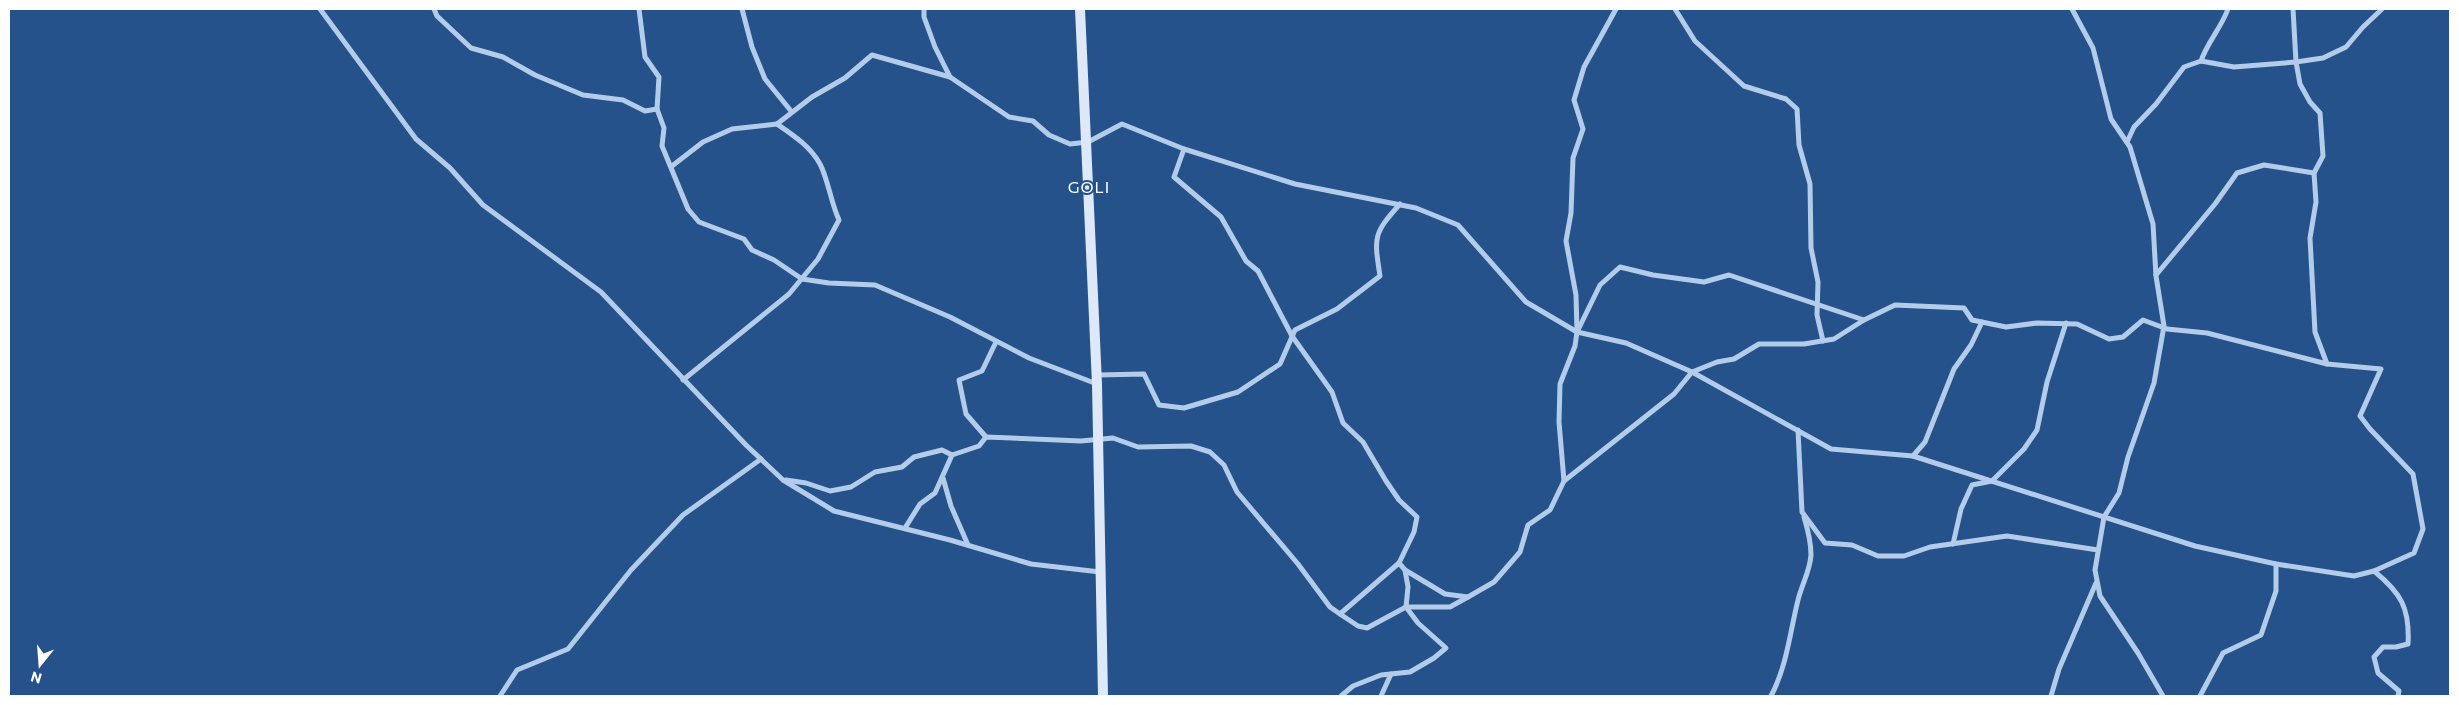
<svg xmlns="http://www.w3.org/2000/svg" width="2459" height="705" font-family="Commissioner,sans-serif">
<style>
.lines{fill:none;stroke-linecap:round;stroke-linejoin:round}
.street{stroke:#b2ccea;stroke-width:5}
.secondary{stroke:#dde9f8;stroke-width:10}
.labels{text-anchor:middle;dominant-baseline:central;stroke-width:4;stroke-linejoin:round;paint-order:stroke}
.quarter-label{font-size:16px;letter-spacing:1px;fill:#fff;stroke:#25528a}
</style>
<rect width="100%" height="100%" fill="#25528a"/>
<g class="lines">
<g class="street">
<path d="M320,9L416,139L450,168L483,205L601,292L746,445L783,480L834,511L950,540L1031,564L1100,572"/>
<path d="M434,9L437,16L471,48L503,57L535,75L583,95L623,100L645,111L657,109L664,128L662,146L688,209L699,222L744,239L752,250L774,260L802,279L829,283L875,285L950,317L1029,358L1097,384"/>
<path d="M639,9L645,57L659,77L657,109"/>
<path d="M742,9L752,47L765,79L791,111"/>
<path d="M924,9V17L935,47L950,77L1009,117L1033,121L1049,135L1070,144L1088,142L1122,124L1184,149L1295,184L1416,208L1458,225L1526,302L1577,332L1626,343L1692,372L1831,449L1913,456L2195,546L2276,564L2354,576L2374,571C2401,593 2410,608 2408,644L2396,647H2383L2374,657L2378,673L2399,691L2398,696"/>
<path d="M1675,9L1695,41L1744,86L1786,99L1797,109L1799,145L1810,184L1811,248L1818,282L1817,315L1823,341"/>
<path d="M2072,9L2093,48L2111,119L2130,147L2153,224L2156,276L2164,326L2154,383L2128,457L2119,493L2104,517L2095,570L2100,596L2138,653L2163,696"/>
<path d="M2201,61C2207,43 2221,28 2228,9"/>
<path d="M2127,142L2134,127L2156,104L2184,67L2201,61L2234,67L2296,62L2293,9"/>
<path d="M1184,149L1174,177L1221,217L1246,261L1258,271L1292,336L1332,392L1343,423L1363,442L1386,481L1399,500L1417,517L1414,532L1399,563"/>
<path d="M672,166L703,142L732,129L777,124L812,97L845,78L872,55L950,77"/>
<path d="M2314,173L2323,156L2320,113L2310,102L2300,84L2296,62L2323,58L2346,47L2363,27L2382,9"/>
<path d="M2156,275L2215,204L2237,173L2264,165L2314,173L2316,202L2310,238L2315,332L2327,364"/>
<path d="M1577,332L1600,285L1620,267L1653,275L1704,282L1729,275L1864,320"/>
<path d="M1097,375L1144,374L1159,405L1184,408L1238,392L1280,364L1295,330L1337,309L1380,276C1374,237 1373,234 1400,204"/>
<path d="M683,380L789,294L818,259L839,220C831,203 828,179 820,164C810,146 793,135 777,124"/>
<path d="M1798,430L1802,512L1825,543L1852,545L1878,556H1904L1930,547L2007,536L2098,550"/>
<path d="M986,437L966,414L959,380L982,371L996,342"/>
<path d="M1913,456L1925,442L1954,369L1971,345L1982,322"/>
<path d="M943,478L951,506L968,545"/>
<path d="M786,480L806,483L830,491L851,487L875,472L902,467L914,457L942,450L952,455"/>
<path d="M1564,481L1559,422L1560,384L1575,346L1577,332L1576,295L1566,241L1571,213L1573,158L1583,129L1574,100L1584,67L1616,9"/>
<path d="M905,528L920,504L935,493L952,455L979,446L986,437L1081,441L1113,438L1138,447L1191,446L1210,452L1224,465L1237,492L1298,564L1330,607L1340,614L1399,563L1405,570L1445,594L1468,597L1494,582L1520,552L1528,525L1550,510L1564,481L1674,394L1692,372L1717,362L1734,359L1759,344H1804L1834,339L1864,320L1895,305L1964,308L1972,320L2006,327L2037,323L2077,324L2109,339L2123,337L2143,320L2167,329L2207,333L2327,364L2381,369L2360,416L2370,429L2413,474L2423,529L2414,553L2374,571"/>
<path d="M1953,544L1961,509L1972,485L1992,481L2024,449L2037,430L2047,382L2066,323"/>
<path d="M1340,614L1358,626L1367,628L1406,607H1450L1468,597"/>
<path d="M500,696L517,670L568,649L631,570L683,515L761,459"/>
<path d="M1341,696L1353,686L1381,675L1410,672L1434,658L1446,648L1418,623L1406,607L1408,587L1405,570"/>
<path d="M1381,696L1391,674"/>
<path d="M1771,696C1787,666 1790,632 1798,600C1802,584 1810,571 1811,555C1811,541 1808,530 1804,517"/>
<path d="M2051,696L2059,669L2096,583"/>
<path d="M2200,696L2223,653L2261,635L2276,591V564"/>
</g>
<path class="secondary" d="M1080,9L1097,384L1103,696"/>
</g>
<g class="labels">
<g class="quarter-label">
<text x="1089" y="186">GOLI</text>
</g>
</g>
<rect width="2459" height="705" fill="none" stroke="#ffffff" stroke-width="20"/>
<g transform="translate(40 665) rotate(197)" stroke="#25528a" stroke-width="4" paint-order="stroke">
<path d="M0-4L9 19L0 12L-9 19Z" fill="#ffffff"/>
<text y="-8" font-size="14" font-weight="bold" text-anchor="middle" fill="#ffffff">N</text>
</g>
</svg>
